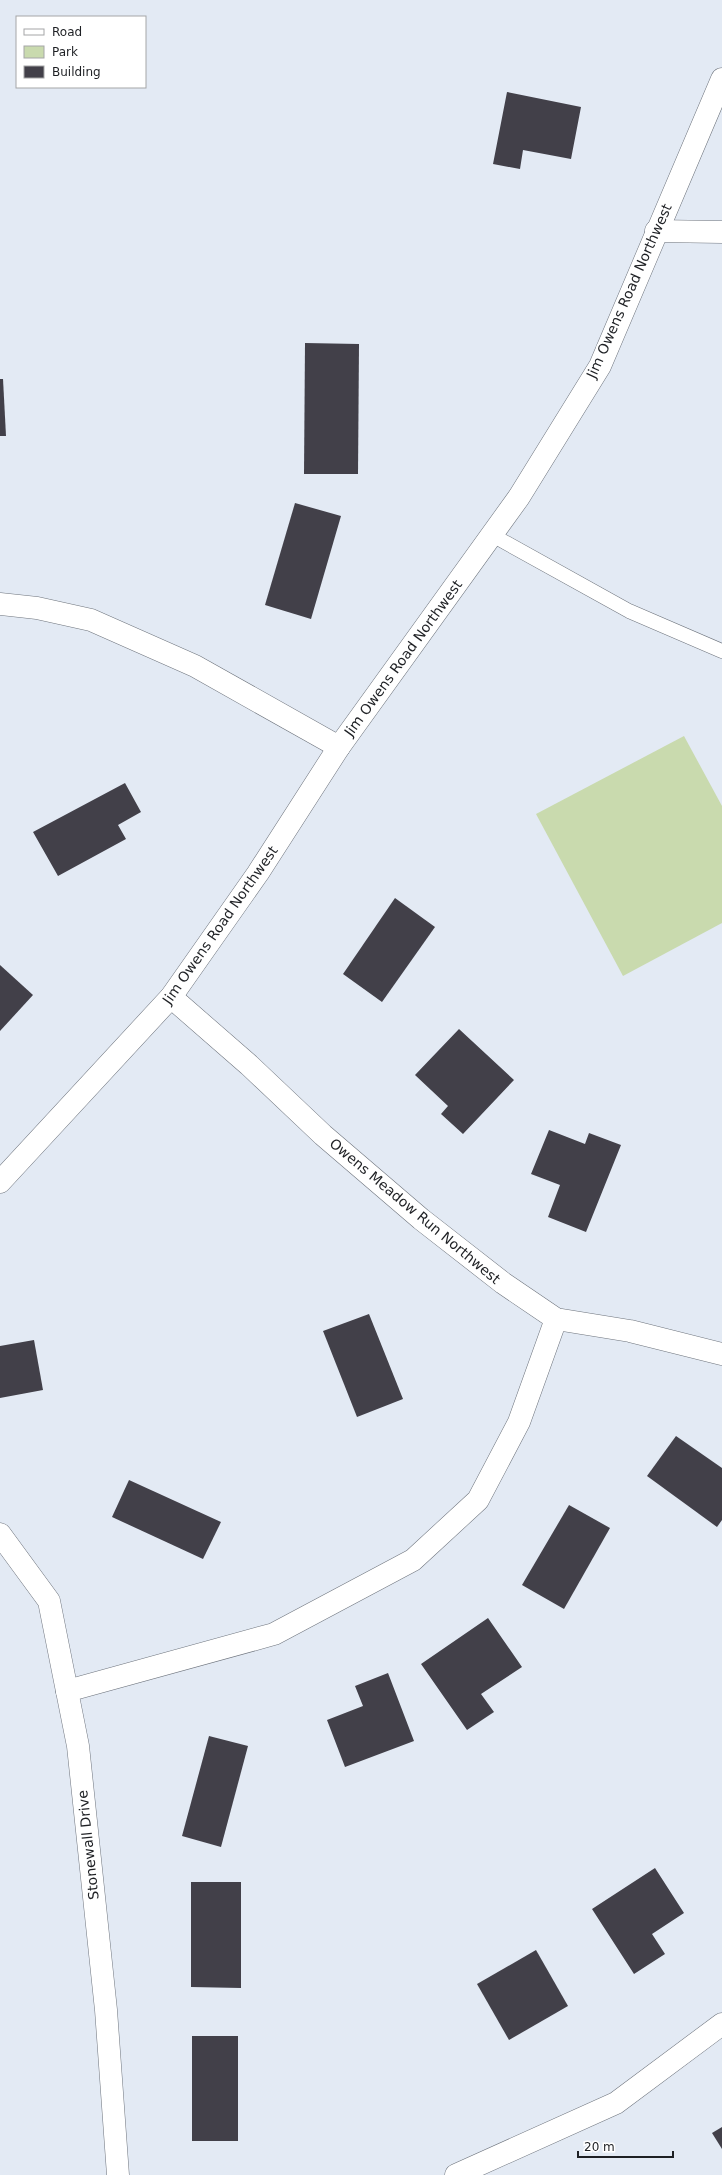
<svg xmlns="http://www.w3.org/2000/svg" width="722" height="2175" font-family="'DejaVu Sans',sans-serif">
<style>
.green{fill:#c9daae}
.building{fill:#424049}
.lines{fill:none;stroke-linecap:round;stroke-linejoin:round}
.service-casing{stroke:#6e747d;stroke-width:15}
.minor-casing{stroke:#6e747d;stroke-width:23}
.tertiary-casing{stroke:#6e747d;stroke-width:23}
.service{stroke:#fff;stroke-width:14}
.minor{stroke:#fff;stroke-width:22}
.tertiary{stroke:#fff;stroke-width:22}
.labels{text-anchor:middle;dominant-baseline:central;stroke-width:4;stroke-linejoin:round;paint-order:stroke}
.street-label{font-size:14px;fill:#1e2024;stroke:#fff}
</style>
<rect width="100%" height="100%" fill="#e3eaf4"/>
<path class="green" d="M684,736L722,806V923L623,976L536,814Z"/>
<g class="building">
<path d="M507,92L581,107L571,159L523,150L520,169L493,164Z"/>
<path d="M305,343L359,344L358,474H304Z"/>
<path d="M0,379H3L6,436H0Z"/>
<path d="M295,503L341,516L311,619L265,605Z"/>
<path d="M125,783L141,812L118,825L126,839L58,876L33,832Z"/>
<path d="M395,898L435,927L382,1002L343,974Z"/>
<path d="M0,965L33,995L0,1031Z"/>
<path d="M459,1029L514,1080L463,1134L441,1114L448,1106L415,1075Z"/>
<path d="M549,1130L585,1144L589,1133L621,1145L586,1232L548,1217L560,1185L531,1174Z"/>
<path d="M369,1314L403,1399L357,1417L323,1331Z"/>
<path d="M34,1340L43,1390L0,1398V1346Z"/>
<path d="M676,1436L722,1468V1520L717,1527L647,1476Z"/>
<path d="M129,1480L221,1522L203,1559L112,1517Z"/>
<path d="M569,1505L610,1528L564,1609L522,1585Z"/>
<path d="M488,1618L522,1667L481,1694L494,1712L467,1730L421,1664Z"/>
<path d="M388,1673L414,1741L345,1767L327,1720L363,1706L355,1686Z"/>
<path d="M209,1736L248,1746L221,1847L182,1836Z"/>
<path d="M655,1868L684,1913L652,1934L665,1954L634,1974L592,1909Z"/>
<path d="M191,1882H241V1988L191,1987Z"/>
<path d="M536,1950L568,2006L509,2040L477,1984Z"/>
<rect x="192" y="2036" width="46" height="105"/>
<path d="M722,2127V2149L712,2133Z"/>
</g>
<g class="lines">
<g class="service-casing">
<path id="service" d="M492,535L629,611L722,651"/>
</g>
<g class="minor-casing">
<g id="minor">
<path d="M656,231L722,232"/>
<path d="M0,604L37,608L91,620L195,666L339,747"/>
<path d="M171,997L249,1065L323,1135L421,1219L503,1283L556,1319L630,1331L722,1354"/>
<path d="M0,1534L49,1601L78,1746L106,2010L118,2175"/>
<path d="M67,1691L274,1634L413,1560L478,1500L519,1422L556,1319"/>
<path d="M456,2175L616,2103L722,2024"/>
</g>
</g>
<g class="tertiary-casing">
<path id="tertiary" d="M0,1182L171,997L258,873L339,747L519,497L600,366L722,79"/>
</g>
<use href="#service" class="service"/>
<use href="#minor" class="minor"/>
<use href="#tertiary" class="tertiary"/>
</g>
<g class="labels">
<g class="street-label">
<text transform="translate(629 291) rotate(-66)">Jim Owens Road Northwest</text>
<text transform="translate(403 658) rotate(-54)">Jim Owens Road Northwest</text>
<text transform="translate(220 925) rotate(-55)">Jim Owens Road Northwest</text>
<text transform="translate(415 1211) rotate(40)">Owens Meadow Run Northwest</text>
<text transform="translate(88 1845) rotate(-96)">Stonewall Drive</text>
</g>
</g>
<rect x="16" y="16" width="130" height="72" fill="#ffffff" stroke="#a5a6a7"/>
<rect x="24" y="29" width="20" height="6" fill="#ffffff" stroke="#a5a6a7"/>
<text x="52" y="36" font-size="12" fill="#1e2024">Road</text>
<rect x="24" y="46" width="20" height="12" fill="#c9daae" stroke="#a5a6a7"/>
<text x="52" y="56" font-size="12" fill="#1e2024">Park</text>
<rect x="24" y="66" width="20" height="12" fill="#424049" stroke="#a5a6a7"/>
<text x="52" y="76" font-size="12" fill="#1e2024">Building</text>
<path d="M578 2151v6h95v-6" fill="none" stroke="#1e2024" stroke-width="2"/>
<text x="584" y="2151" font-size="12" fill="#1e2024" stroke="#ffffff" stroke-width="3" paint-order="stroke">20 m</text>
</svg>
